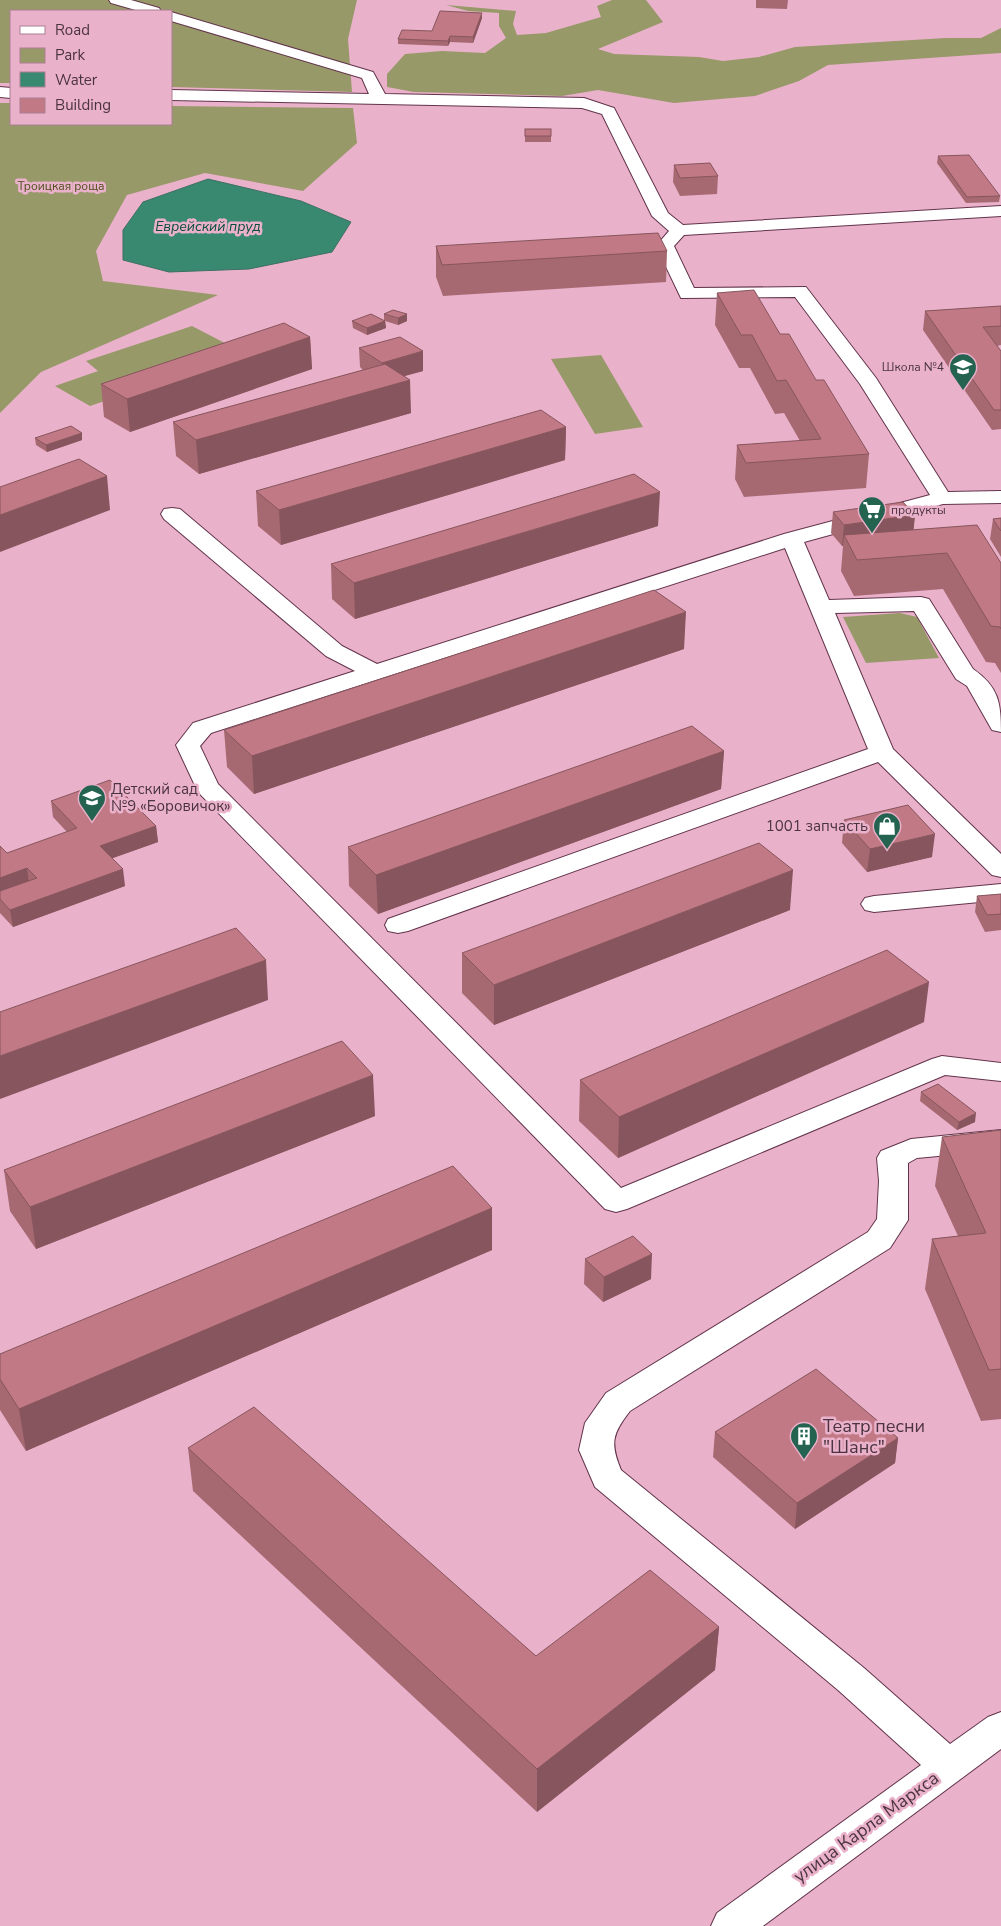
<svg xmlns="http://www.w3.org/2000/svg" width="1001" height="1926" font-family="'Nunito Sans',sans-serif">
<style>
.green{fill:#979969}
.water{fill:#388970;stroke:#3e7061}
.lines{fill:none;stroke-linecap:round;stroke-linejoin:round}
.minor-casing{stroke:#62344b;stroke-width:2}
.minor{fill:#fff;fill-rule:evenodd}
.wall{fill:#a66972}
.shaded-wall{fill:#87555d}
.building{fill:#c17a85;stroke:#87555d}
.labels{text-anchor:middle;dominant-baseline:central;stroke-width:5;stroke-linejoin:round;paint-order:stroke}
.far-park-label{font-size:12px;fill:#4f4f1c;stroke:#eab1cb}
.far-poi-label{font-size:12px;fill:#4b343f;stroke:#eab1cb;text-anchor:end}
.far-water-label{font-size:14px;font-style:italic;fill:#084e3b;stroke:#eab1cb}
.poi-label{font-size:15px;fill:#4b343f;stroke:#eab1cb;text-anchor:start}
.near-poi-label{font-size:18px;fill:#4b343f;stroke:#eab1cb;text-anchor:start}
.near-street-label{font-size:18px;fill:#4b343f;stroke:#eab1cb}
</style>
<rect width="100%" height="100%" fill="#eab1cb"/>
<g class="green">
<path d="M0,0H357L348,39L352,92L171,87V11H11V83H0Z"/>
<path d="M612,0H646L663,22L598,49L614,54L699,57L723,61L759,57L795,47L946,38H981L1001,28V53L828,65L799,81L755,96L674,103L598,90L562,96L414,92L387,87V74L405,54L442,51L485,53L506,38L499,26V13L468,11L446,5L516,11L513,24L517,35L546,33L601,17L597,6Z"/>
<path d="M0,103H11V124H171V106L353,108L357,143L303,191L205,173L127,195L96,251L103,281L218,295L41,372L0,413Z"/>
<path d="M192,326L244,353L90,406L55,386L98,371L86,361Z"/>
<path d="M601,355L643,427L595,434L551,359Z"/>
<path d="M900,613L917,617L939,658L866,663L843,617Z"/>
</g>
<path class="water" d="M208,179L301,201L351,222L332,252L249,269L169,272L123,260V230L143,202Z"/>
<g class="lines">
<g class="minor-casing">
<g id="minor">
<path d="M109,0H131L159,8L161,11H139L111,3Z"/>
<path d="M171,12L373,72L385,94L584,98L614,108L668,213L683,225L1001,206V216L684,235L674,246L694,288L806,287L876,378L948,492L1001,491V503L943,504L804,542L829,600L921,597L929,599L973,669C999,687 1001,703 1001,732L992,730L967,686L956,679L914,611L835,613L893,749L1001,854V877L992,875L878,762L408,931L398,933L388,931L385,925L388,919L868,749L785,548L211,733L200,746L218,784L621,1188L932,1059L942,1056L1001,1063V1081L945,1075L627,1209L616,1212L605,1209L198,792L176,745L193,723L355,671L326,656L164,519L161,514L164,509L172,508L180,509L342,646L377,664L784,534L930,495L860,384L795,297L681,298L656,246L669,231L652,216L602,114L582,108L171,100V90L369,94L362,78L171,21Z"/>
<path d="M0,87L11,88V98L0,97Z"/>
<path d="M1001,884V900L874,912L865,910L861,904L865,898L874,896Z"/>
<path d="M1001,1130V1150L917,1158L908,1163V1220L890,1248L630,1411C612,1434 610,1443 621,1470L864,1668L950,1744L988,1717L1001,1712V1749L763,1926H711L717,1913L921,1765L838,1690L595,1487L579,1450L585,1423L606,1393L868,1232L877,1219L879,1181L877,1158L881,1151L911,1139Z"/>
</g>
</g>
<use href="#minor" class="minor"/>
</g>
<g class="wall">
<path d="M756,0H788L787,9L756,8Z"/>
<path d="M482,18L473,43L450,42L448,46L398,44V39L432,31Z"/>
<rect x="525" y="129" width="26" height="13"/>
<path d="M938,156L1000,196L999,202L966,203L937,163Z"/>
<path d="M674,165L718,176L717,194L680,196L673,182Z"/>
<path d="M436,246L667,251L666,282L443,296L436,277Z"/>
<path d="M717,293L780,334L816,380L869,454L866,488L744,497L735,479L737,445L800,441L784,413L775,414L750,368H739L715,325Z"/>
<path d="M1001,306V345L997,346L1001,351V429L992,430L923,330L925,311Z"/>
<path d="M384,314L407,321L398,325L385,321L386,328L367,335L353,328L352,321H384Z"/>
<path d="M310,337L312,369L130,432L104,417L101,384Z"/>
<path d="M359,348L423,351V371L404,376L411,413L199,474L176,456L173,422L363,370L360,367Z"/>
<path d="M566,427L565,460L281,545L258,526L256,491Z"/>
<path d="M82,433V440L47,452L36,445L35,438Z"/>
<path d="M833,512L915,515L913,530L1001,563V673L995,663L986,662L943,589L854,596L841,571L843,546H842L831,533Z"/>
<path d="M1001,518V557L990,539L993,519Z"/>
<path d="M658,526L355,619L332,599L331,564Z"/>
<path d="M684,649L254,794L227,767L224,730Z"/>
<path d="M724,751L721,789L378,914L349,886L348,847Z"/>
<path d="M51,801L156,826L158,842L112,858L125,886L13,927L0,913V846L7,853L67,832L53,817Z"/>
<path d="M844,820L932,857L867,872L842,843Z"/>
<path d="M1001,894V930L985,932L975,912L977,896Z"/>
<path d="M790,910L494,1025L462,993V953Z"/>
<path d="M924,1022L618,1158L579,1121L580,1080Z"/>
<path d="M921,1092L975,1122L957,1130L920,1101Z"/>
<path d="M375,1116L36,1249L10,1211L4,1170Z"/>
<path d="M1001,1130V1419L981,1421L925,1289L932,1239L958,1236L935,1186L942,1137Z"/>
<path d="M492,1208V1250L26,1451L0,1410V1354Z"/>
<path d="M585,1259L651,1279L603,1302L584,1284Z"/>
<path d="M715,1432L898,1438L895,1463L795,1529L713,1457Z"/>
<path d="M188,1448L536,1656L719,1627L715,1670L537,1812L193,1491Z"/>
</g>
<g class="shaded-wall">
<path d="M482,13V18L473,43V37Z"/>
<path d="M450,36V42L448,46V41Z"/>
<path d="M407,314V321L398,325V318Z"/>
<path d="M385,321L386,328L367,335V328Z"/>
<path d="M310,337L312,369L130,432L127,399Z"/>
<path d="M423,351V371L383,382L382,363Z"/>
<path d="M410,380L411,413L199,474L196,440Z"/>
<path d="M566,427L565,460L281,545L279,510Z"/>
<path d="M82,433V440L47,452L46,445Z"/>
<path d="M107,476L110,510L0,552V515Z"/>
<path d="M660,492L658,526L355,619L354,583Z"/>
<path d="M915,515L913,536L844,535L843,546H842L844,525Z"/>
<path d="M686,612L684,649L254,794L252,756Z"/>
<path d="M724,751L721,789L378,914L376,875Z"/>
<path d="M156,826L158,842L102,862L100,846Z"/>
<path d="M935,834L932,857L867,872L870,849Z"/>
<path d="M27,868L29,884L0,895V878Z"/>
<path d="M123,869L125,886L13,927L10,910Z"/>
<path d="M793,870L790,910L494,1025V985Z"/>
<path d="M266,960L268,1000L0,1099V1056Z"/>
<path d="M929,982L924,1022L618,1158L619,1117Z"/>
<path d="M373,1075L375,1116L36,1249L30,1207Z"/>
<path d="M976,1113L975,1122L957,1130L959,1122Z"/>
<path d="M492,1208V1250L26,1451L19,1409Z"/>
<path d="M652,1254L651,1279L603,1302L604,1277Z"/>
<path d="M898,1438L895,1463L795,1529L797,1503Z"/>
<path d="M719,1627L715,1670L537,1812V1769Z"/>
</g>
<g class="building">
<path d="M440,11L482,13L473,37L450,36L448,41L398,39L402,30L432,31Z"/>
<rect x="525" y="129" width="26" height="7"/>
<path d="M969,155L1000,196L967,197L938,156Z"/>
<path d="M710,163L718,176L680,178L674,165Z"/>
<path d="M658,233L667,251L442,265L436,246Z"/>
<path d="M754,290L780,334H789L816,380H824L869,454L746,463L737,445L821,439L786,380L777,381L752,335H741L717,293Z"/>
<path d="M1001,306V326L983,327L1001,351V410H994L925,311Z"/>
<path d="M393,310L407,314L398,318L384,314Z"/>
<path d="M371,314L385,321L367,328L352,321Z"/>
<path d="M284,323L310,337L127,399L101,384Z"/>
<path d="M400,337L423,351L382,363L359,348Z"/>
<path d="M385,364L410,380L196,440L173,422Z"/>
<path d="M541,410L566,427L279,510L256,491Z"/>
<path d="M71,426L82,433L46,445L35,438Z"/>
<path d="M79,459L107,476L0,515V487Z"/>
<path d="M634,474L660,492L354,583L331,564Z"/>
<path d="M903,502L915,515L844,525L833,512Z"/>
<path d="M1001,518V531L993,519Z"/>
<path d="M977,525L1001,563V629L1000,627L991,626L947,553L857,560L844,535Z"/>
<path d="M654,590L686,612L252,756L224,730Z"/>
<path d="M692,726L724,751L376,875L348,847Z"/>
<path d="M110,780L156,826L100,846L123,869L10,910L0,899V891L37,878L27,868L0,878V846L7,853L77,828L51,801Z"/>
<path d="M908,805L935,834L870,849L844,820Z"/>
<path d="M759,843L793,870L494,985L462,953Z"/>
<path d="M1001,894V914L987,915L977,896Z"/>
<path d="M236,928L266,960L0,1056V1012Z"/>
<path d="M887,950L929,982L619,1117L580,1080Z"/>
<path d="M342,1041L373,1075L30,1207L4,1170Z"/>
<path d="M938,1084L976,1113L959,1122L921,1092Z"/>
<path d="M1001,1130V1369L989,1370L932,1239L986,1233L942,1137Z"/>
<path d="M453,1166L492,1208L19,1409L0,1379V1354Z"/>
<path d="M633,1236L652,1254L604,1277L585,1259Z"/>
<path d="M816,1369L898,1438L797,1503L715,1432Z"/>
<path d="M254,1407L536,1656L650,1570L719,1627L537,1769L188,1448Z"/>
</g>
<defs>
<g id="school-pin" transform="scale(1.4375)"><path d="M0 17L-7.5 6A9.5 9.5 0 1 1 7.5 6Z" fill="#24634f" stroke="#eab1cb"/><path d="M0-5L7-2L0 1L-7-2ZM-4 1L0 2.5L4 1V4Q0 6-4 4Z" fill="#fff"/></g>
<g id="supermarket-pin" transform="scale(1.4375)"><path d="M0 17L-7.5 6A9.5 9.5 0 1 1 7.5 6Z" fill="#24634f" stroke="#eab1cb"/><path d="M-6-5.5h2.5l.6 2H6L4.5 2H-2.5L-4.4-4H-6ZM-1.5 3.2a1.3 1.3 0 1 0 .1 0ZM3 3.2a1.3 1.3 0 1 0 .1 0Z" fill="#fff"/></g>
<g id="shop-pin" transform="scale(1.4375)"><path d="M0 17L-7.5 6A9.5 9.5 0 1 1 7.5 6Z" fill="#24634f" stroke="#eab1cb"/><path d="M-5-2.5h2.3a2.7 3.5 0 0 1 5.4 0H5L5.5 6h-11ZM-1.5-2.5h3a1.5 2.3 0 0 0-3 0Z" fill="#fff"/></g>
<g id="building-pin" transform="scale(1.4375)"><path d="M0 17L-7.5 6A9.5 9.5 0 1 1 7.5 6Z" fill="#24634f" stroke="#eab1cb"/><path d="M-4-6H4V6H1V3H-1V6H-4ZM-2.5-4.3h1.7v1.8h-1.7ZM.8-4.3h1.7v1.8H.8ZM-2.5-1h1.7V.8h-1.7ZM.8-1h1.7V.8H.8Z" fill="#fff"/></g>
</defs>
<g fill-rule="evenodd">
<use href="#school-pin" x="963" y="367"/>
<use href="#supermarket-pin" x="872" y="510"/>
<use href="#school-pin" x="92" y="798"/>
<use href="#shop-pin" x="887" y="826"/>
<use href="#building-pin" x="804" y="1436"/>
</g>
<g class="labels">
<g class="far-park-label">
<text x="61" y="186">Троицкая роща</text>
</g>
<g class="far-poi-label">
<text x="944" y="367">Школа №4</text>
<text x="891" y="510" text-anchor="start">продукты</text>
</g>
<g class="far-water-label">
<text x="208" y="226">Еврейский пруд</text>
</g>
<g class="poi-label">
<text x="111" y="789">Детский сад<tspan x="111" dy="17">№9 «Боровичок»</tspan></text>
<text x="868" y="826" text-anchor="end">1001 запчасть</text>
</g>
<g class="near-poi-label">
<text x="823" y="1426">Театр песни<tspan x="823" dy="21">"Шанс"</tspan></text>
</g>
<g class="near-street-label">
<text transform="translate(866 1827) rotate(-36)">улица Карла Маркса</text>
</g>
</g>
<rect x="10" y="10" width="162" height="115" fill="#eab1cb" stroke="#aa7f93"/>
<rect x="20" y="26" width="25" height="8" fill="#ffffff" stroke="#aa7f93"/>
<text x="55" y="35" font-size="15" fill="#4b343f">Road</text>
<rect x="20" y="48" width="25" height="15" fill="#979969" stroke="#aa7f93"/>
<text x="55" y="60" font-size="15" fill="#4b343f">Park</text>
<rect x="20" y="72" width="25" height="15" fill="#388970" stroke="#aa7f93"/>
<text x="55" y="85" font-size="15" fill="#4b343f">Water</text>
<rect x="20" y="98" width="25" height="15" fill="#c17a85" stroke="#aa7f93"/>
<text x="55" y="110" font-size="15" fill="#4b343f">Building</text>
</svg>
